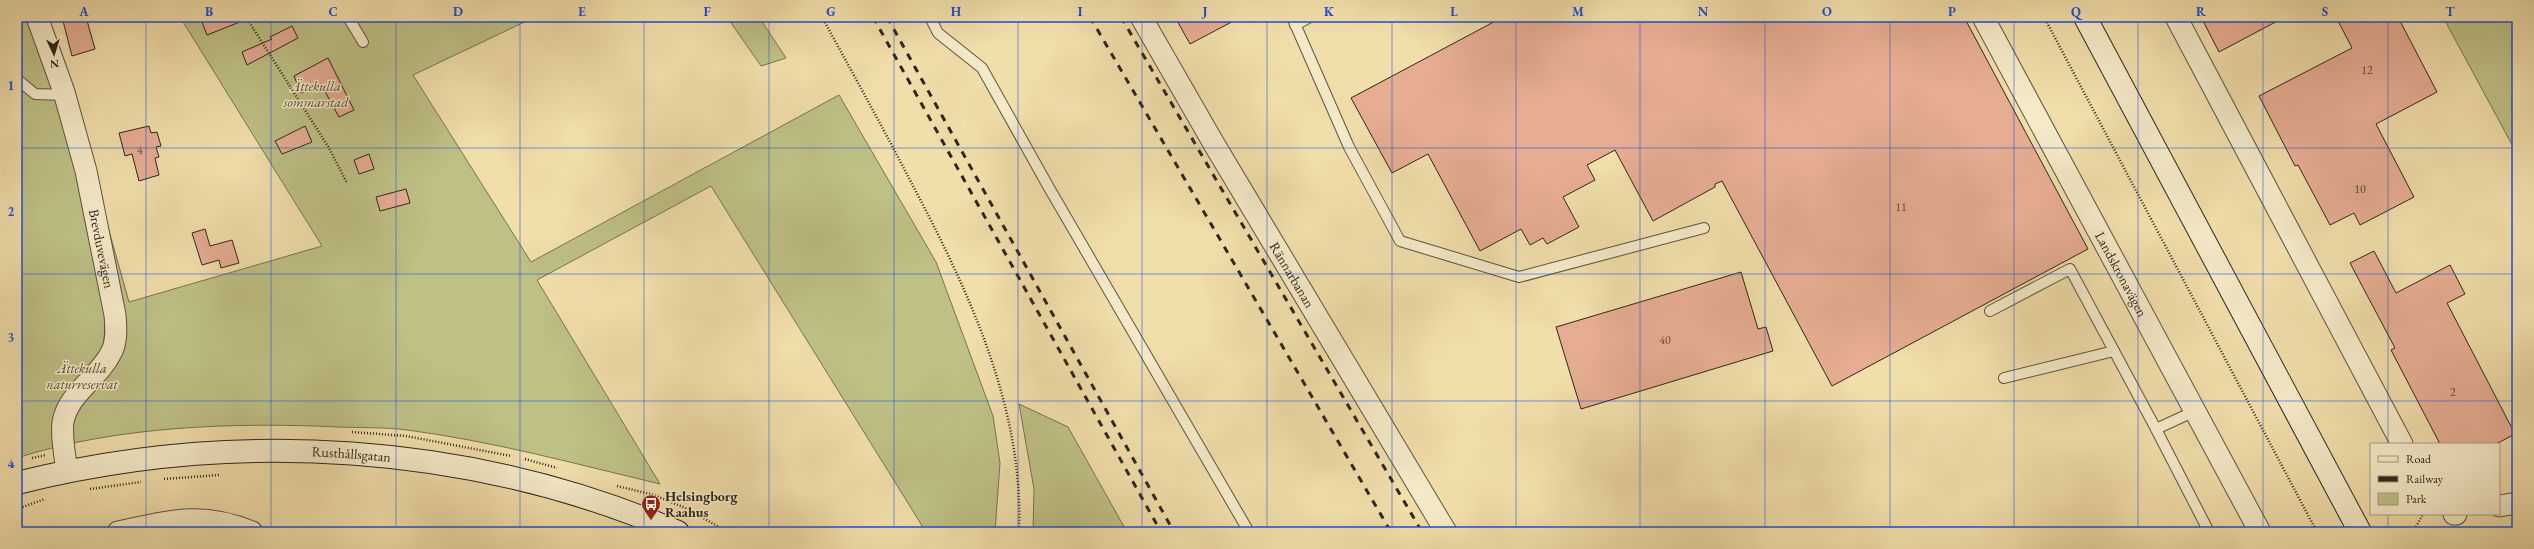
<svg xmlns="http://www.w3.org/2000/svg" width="2534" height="549" font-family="'EB Garamond',serif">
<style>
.green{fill:#bec086;stroke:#767351}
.building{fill:#e6ad93;stroke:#2e261c}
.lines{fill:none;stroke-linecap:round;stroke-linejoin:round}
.service-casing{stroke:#5e5440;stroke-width:12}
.minor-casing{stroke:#5e5440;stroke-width:23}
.secondary-casing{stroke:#2e261c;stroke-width:24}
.path{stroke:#2e261c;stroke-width:2.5;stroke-dasharray:1 2;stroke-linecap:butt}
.service{stroke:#f5eac8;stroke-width:10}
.minor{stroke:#f5eac8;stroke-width:21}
.secondary{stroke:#f5eac8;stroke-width:22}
.rail{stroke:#2e261c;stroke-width:3;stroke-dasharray:7 7;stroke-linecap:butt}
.grid{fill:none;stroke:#1d4ed8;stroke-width:1;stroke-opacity:0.55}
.labels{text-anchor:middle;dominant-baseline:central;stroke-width:3;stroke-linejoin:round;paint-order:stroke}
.number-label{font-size:12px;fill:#5c483a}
.park-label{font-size:14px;font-style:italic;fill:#524c36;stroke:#f5eac8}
.street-label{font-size:14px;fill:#2e261c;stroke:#f5eac8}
.poi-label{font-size:14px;font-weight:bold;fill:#2e261c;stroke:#f5eac8;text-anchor:start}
.neatline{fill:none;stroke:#1d4ed8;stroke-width:1.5}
.grid-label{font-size:13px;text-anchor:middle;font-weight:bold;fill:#1d4ed8}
</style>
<rect width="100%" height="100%" fill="#f0deab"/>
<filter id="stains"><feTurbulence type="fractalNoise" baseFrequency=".005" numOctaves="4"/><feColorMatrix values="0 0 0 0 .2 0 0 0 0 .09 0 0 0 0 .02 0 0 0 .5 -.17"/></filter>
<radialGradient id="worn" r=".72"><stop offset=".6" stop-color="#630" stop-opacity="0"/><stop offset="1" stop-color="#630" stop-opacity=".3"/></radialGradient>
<g class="green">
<path d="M17,17H49L129,302L322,246L180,17H535L413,75L531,262L839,95L936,262L993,416L1000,463L995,532H926L711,186L537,280L660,484C576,464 492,441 407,430C384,427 361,428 338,427C236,422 115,426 17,458Z"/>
<path d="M727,17H759L786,58L761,66Z"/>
<path d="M2443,17H2517V154Z"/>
<path d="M1019,404L1068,427L1127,532H1033L1034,489Z"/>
</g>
<g class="building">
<path d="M62,17H86L95,49L72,56Z"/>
<path d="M200,17H250V18L207,35Z"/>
<path d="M1175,17H1241L1190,44Z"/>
<path d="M1503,17H1964L2088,249L1832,386L1722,181L1715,184V187L1653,221L1615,150L1587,165L1595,180L1563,197L1579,227L1547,244L1543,238L1530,245L1521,229L1480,251L1428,154L1392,173L1351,98Z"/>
<path d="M2201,17H2285L2219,52Z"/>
<path d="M2336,17H2398L2437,92L2376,124L2414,197L2360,225L2354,213L2330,225L2298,165L2295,166L2259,96L2352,48Z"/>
<path d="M292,26L298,38L247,65L242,52L272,39L270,37Z"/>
<path d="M328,58L354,110L339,117L321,84L301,93L294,76Z"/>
<path d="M149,126L151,133L157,132L161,146L156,147L159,157L155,158L159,175L139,181L132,154L125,156L119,133Z"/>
<path d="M305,126L312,142L282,154L275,141Z"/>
<path d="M369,154L374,169L359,174L354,160Z"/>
<path d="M406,189L410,203L380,211L376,197Z"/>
<path d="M205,229L210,246L232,240L239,263L221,268L219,260L202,265L192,233Z"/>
<path d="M2374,251L2396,293L2450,265L2465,294L2447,303L2515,434L2496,444H2440L2391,350L2395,348L2350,263Z"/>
<path d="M1741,272L1758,329L1766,327L1773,351L1581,409L1556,327Z"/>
</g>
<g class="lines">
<g class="service-casing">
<g id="service">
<path d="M348,17L363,42"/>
<path d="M930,17L938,33L982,68L1048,186L1249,532"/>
<path d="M1292,17L1349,147L1400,241L1519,277L1704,228"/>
<path d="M1295,25L1310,17"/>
<path d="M17,79L35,94L64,95"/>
<path d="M1990,311L2070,269L2156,429L2195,411"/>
<path d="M2004,378L2114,351"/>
<path d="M2156,429L2209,532"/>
</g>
</g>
<g class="minor-casing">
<g id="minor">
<path id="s1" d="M37,17L64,92L86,171L115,315C116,327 117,340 112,351C100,377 68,393 63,422C61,437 65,456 67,471"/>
<path id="s2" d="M1141,17L1214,144L1446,532"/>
<path id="s3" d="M1983,17L2260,532"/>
<path d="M2176,17L2402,444"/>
<path d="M2499,506L2517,503"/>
<path d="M2454,514H2456"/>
<path d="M118,532C170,521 201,511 252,532"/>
</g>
</g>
<g class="secondary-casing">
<g id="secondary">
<path d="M2085,17L2360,532"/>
<path id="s4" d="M17,483C235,428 472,443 678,532"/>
</g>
</g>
<g class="path">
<path d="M246,17L329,148L347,183"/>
<path d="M822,17C852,72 882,126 911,182C968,290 1024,407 1019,532"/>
<path d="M2044,17L2317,532"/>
<path d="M352,432L406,436L511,456"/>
<path d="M32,458L46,455"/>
<path d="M525,459L557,468"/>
<path d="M164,479L219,475"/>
<path d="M617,486L654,495L690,510L727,532"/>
<path d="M90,489L141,482"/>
<path d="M17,509L45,499"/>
<path d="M2413,532L2423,514"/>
</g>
<use href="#service" class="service"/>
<use href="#minor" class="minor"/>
<use href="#secondary" class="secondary"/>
<g class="rail">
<path d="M873,17L1161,532"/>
<path d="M887,17L1174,532"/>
<path d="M1090,17L1391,532"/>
<path d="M1121,17L1422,532"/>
</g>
</g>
<path class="grid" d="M146,17V532M271,17V532M396,17V532M520,17V532M644,17V532M769,17V532M894,17V532M1018,17V532M1142,17V532M1267,17V532M1392,17V532M1516,17V532M1640,17V532M1765,17V532M1890,17V532M2014,17V532M2138,17V532M2263,17V532M2388,17V444M17,148H2517M17,274H2517M17,401H2517M2388,514V532"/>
<defs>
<g id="bus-pin" transform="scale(1)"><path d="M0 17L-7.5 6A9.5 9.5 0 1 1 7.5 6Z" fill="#8f2418" stroke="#f5eac8"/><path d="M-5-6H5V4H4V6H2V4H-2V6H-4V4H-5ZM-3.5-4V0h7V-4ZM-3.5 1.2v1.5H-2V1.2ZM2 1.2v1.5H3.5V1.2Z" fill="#fff"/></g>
</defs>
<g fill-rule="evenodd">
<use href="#bus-pin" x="651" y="504"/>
</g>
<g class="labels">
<g class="number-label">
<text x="2367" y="70">12</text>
<text x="140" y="150">4</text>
<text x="2360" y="189">10</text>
<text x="1901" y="207">11</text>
<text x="1665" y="340">40</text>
<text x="2453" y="392">2</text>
</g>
<g class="park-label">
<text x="316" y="86">Ättekulla<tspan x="316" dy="16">sommarstad</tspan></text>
<text x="82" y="368">Ättekulla<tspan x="82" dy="16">naturreservat</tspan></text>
</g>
<g class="street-label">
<text stroke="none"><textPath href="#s1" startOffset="241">Brevduvevägen</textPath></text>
<text stroke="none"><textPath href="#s2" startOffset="299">Rännarbanan</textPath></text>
<text stroke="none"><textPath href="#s3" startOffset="292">Landskronavägen</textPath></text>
<text stroke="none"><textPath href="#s4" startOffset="337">Rusthållsgatan</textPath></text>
</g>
<g class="poi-label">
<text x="665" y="496">Helsingborg<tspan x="665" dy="16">Raahus</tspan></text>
</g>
</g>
<rect width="2534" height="549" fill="none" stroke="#f0deab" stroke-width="44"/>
<rect x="2370" y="443" width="130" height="72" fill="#f5eac8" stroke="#a59c83"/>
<rect x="2378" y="456" width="20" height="6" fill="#f5eac8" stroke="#a59c83"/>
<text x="2406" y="463" font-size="12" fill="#2e261c">Road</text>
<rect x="2378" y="476" width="20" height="6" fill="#2e261c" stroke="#a59c83"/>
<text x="2406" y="483" font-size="12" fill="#2e261c">Railway</text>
<rect x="2378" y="493" width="20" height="12" fill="#bec086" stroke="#a59c83"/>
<text x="2406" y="503" font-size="12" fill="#2e261c">Park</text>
<g transform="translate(54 54) rotate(176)" stroke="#f5eac8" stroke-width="3" paint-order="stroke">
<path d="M0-3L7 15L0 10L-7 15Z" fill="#2e261c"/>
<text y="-6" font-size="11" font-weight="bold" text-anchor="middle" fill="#2e261c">N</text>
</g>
<rect x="22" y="22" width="2490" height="505" class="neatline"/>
<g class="grid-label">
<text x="84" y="16">A</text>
<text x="209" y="16">B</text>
<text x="333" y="16">C</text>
<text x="458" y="16">D</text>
<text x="582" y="16">E</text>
<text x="707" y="16">F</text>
<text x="831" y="16">G</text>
<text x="956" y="16">H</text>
<text x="1080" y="16">I</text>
<text x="1205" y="16">J</text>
<text x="1329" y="16">K</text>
<text x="1454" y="16">L</text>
<text x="1578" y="16">M</text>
<text x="1703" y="16">N</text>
<text x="1827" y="16">O</text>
<text x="1952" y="16">P</text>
<text x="2076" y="16">Q</text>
<text x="2201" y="16">R</text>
<text x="2325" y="16">S</text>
<text x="2450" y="16">T</text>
<text x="11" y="90">1</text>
<text x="11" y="216">2</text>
<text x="11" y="342">3</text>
<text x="11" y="468">4</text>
</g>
<rect width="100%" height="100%" filter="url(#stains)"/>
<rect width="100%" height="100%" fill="url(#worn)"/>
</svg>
